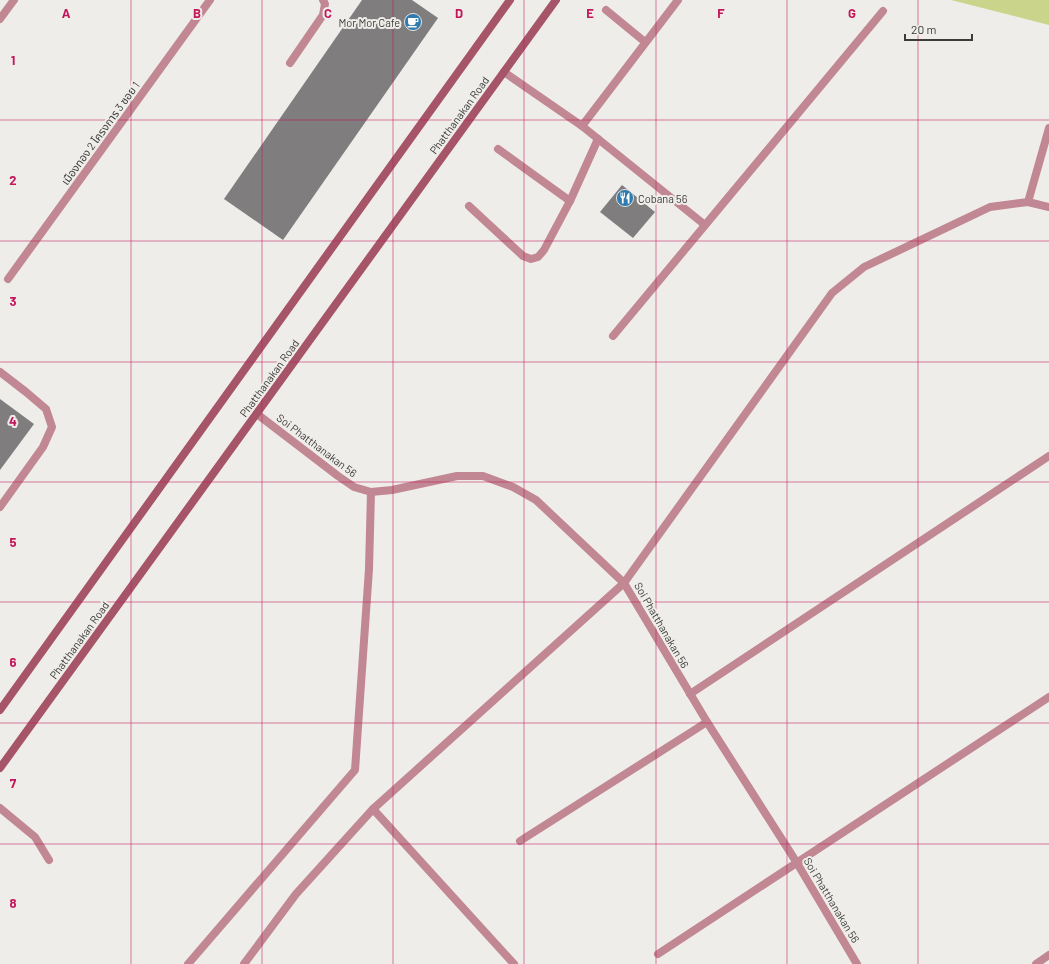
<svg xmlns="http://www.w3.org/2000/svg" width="1049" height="964" font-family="Barlow,'Noto Sans Thai',sans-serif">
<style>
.park{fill:#cad48b}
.building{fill:#807d7f}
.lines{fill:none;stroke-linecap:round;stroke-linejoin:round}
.lane{stroke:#c18793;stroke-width:8}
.street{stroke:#c18793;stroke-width:8}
.secondary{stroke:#a65569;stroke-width:8}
.grid{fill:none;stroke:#c2185b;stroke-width:1;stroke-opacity:0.55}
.labels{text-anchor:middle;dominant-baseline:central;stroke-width:4;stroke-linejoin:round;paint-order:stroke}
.poi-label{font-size:11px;fill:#3c3c3a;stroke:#efede9;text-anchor:end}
.street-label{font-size:11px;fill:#3c3c3a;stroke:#efede9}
.grid-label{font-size:13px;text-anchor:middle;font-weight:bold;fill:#c2185b;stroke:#efede9;stroke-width:4;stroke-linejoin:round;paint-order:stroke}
</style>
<rect width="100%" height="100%" fill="#efede9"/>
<path class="park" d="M951,0H1049V25Z"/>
<g class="building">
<path d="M362,0H412L438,18L283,240L224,199Z"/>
<path d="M622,185L655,212L633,238L600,212Z"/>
<path d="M0,399L34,424L0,470Z"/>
</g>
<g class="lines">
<g class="lane">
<path d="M606,10L645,42"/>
<path d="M0,19L14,0"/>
<path d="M582,126L678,0"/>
<path d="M498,149L570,201"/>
<path d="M469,206L523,256L531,259L538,257L544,250L570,201L598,139"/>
</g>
<g class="street">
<path d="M290,63L323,15L325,4L323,0"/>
<path d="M504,72L582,126L705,225"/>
<path d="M1028,202L1049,207"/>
<path d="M8,279L210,0"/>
<path d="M613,336L883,11"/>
<path d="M0,372L26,392L46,409L52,427L43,447L0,507"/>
<path d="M257,414L338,476L354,487L371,492L392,490L457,476H483L513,487L536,500L624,583L707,722L797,863L857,964"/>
<path d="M690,694L1049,456"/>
<path d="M0,808L35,837L49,860"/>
<path d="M373,809L514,964"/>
<path d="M520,841L707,722"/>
<path d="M658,954L1049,697"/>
<path d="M188,964L355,770L369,569L371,492"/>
<path d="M244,964L296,894L373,809L624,583L832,293L864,267L990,207L1028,202L1049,128"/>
<path d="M1036,964L1049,955"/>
</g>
<g class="secondary">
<path d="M0,710L510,0"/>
<path d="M0,768L556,0"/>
</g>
</g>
<path class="grid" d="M131,0V964M262,0V964M393,0V964M524,0V964M656,0V964M787,0V964M918,0V964M0,120H1049M0,241H1049M0,362H1049M0,482H1049M0,602H1049M0,723H1049M0,844H1049"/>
<defs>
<g id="cafe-disc" transform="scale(0.9)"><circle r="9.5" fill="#317baf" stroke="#efede9"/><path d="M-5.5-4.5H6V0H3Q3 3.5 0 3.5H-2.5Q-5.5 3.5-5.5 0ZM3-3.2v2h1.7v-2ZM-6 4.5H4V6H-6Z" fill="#fff"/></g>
<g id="restaurant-disc" transform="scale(0.9)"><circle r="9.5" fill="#317baf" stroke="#efede9"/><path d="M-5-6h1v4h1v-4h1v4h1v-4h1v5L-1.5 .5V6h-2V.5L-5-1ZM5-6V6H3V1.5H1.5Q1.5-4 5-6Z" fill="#fff"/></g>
</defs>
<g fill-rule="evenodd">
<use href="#cafe-disc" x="413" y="22"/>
<use href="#restaurant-disc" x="625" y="198"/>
</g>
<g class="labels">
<g class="poi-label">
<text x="400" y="22">Mor Mor Cafe</text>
<text x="638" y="198" text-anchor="start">Cobana 56</text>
</g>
<g class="street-label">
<text transform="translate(459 115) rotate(-54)">Phatthanakan Road</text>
<text transform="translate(100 133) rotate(-54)">เมืองทอง 2 โครงการ 3 ซอย 1</text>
<text transform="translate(269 378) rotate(-54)">Phatthanakan Road</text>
<text transform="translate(317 445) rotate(37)">Soi Phatthanakan 56</text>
<text transform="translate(662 625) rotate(60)">Soi Phatthanakan 56</text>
<text transform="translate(79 640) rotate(-54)">Phatthanakan Road</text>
<text transform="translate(832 900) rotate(59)">Soi Phatthanakan 56</text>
</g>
</g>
<g class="grid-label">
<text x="66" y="18">A</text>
<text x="197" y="18">B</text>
<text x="328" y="18">C</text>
<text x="459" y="18">D</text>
<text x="590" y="18">E</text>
<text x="721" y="18">F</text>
<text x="852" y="18">G</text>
<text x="13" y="65">1</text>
<text x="13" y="185">2</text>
<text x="13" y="306">3</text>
<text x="13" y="426">4</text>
<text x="13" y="547">5</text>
<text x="13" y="667">6</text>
<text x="13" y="788">7</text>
<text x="13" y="908">8</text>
</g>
<path d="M905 34v6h67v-6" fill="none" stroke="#3c3c3a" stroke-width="2"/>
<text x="911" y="34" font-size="12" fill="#3c3c3a" stroke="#efede9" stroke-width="3" paint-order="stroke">20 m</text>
</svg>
